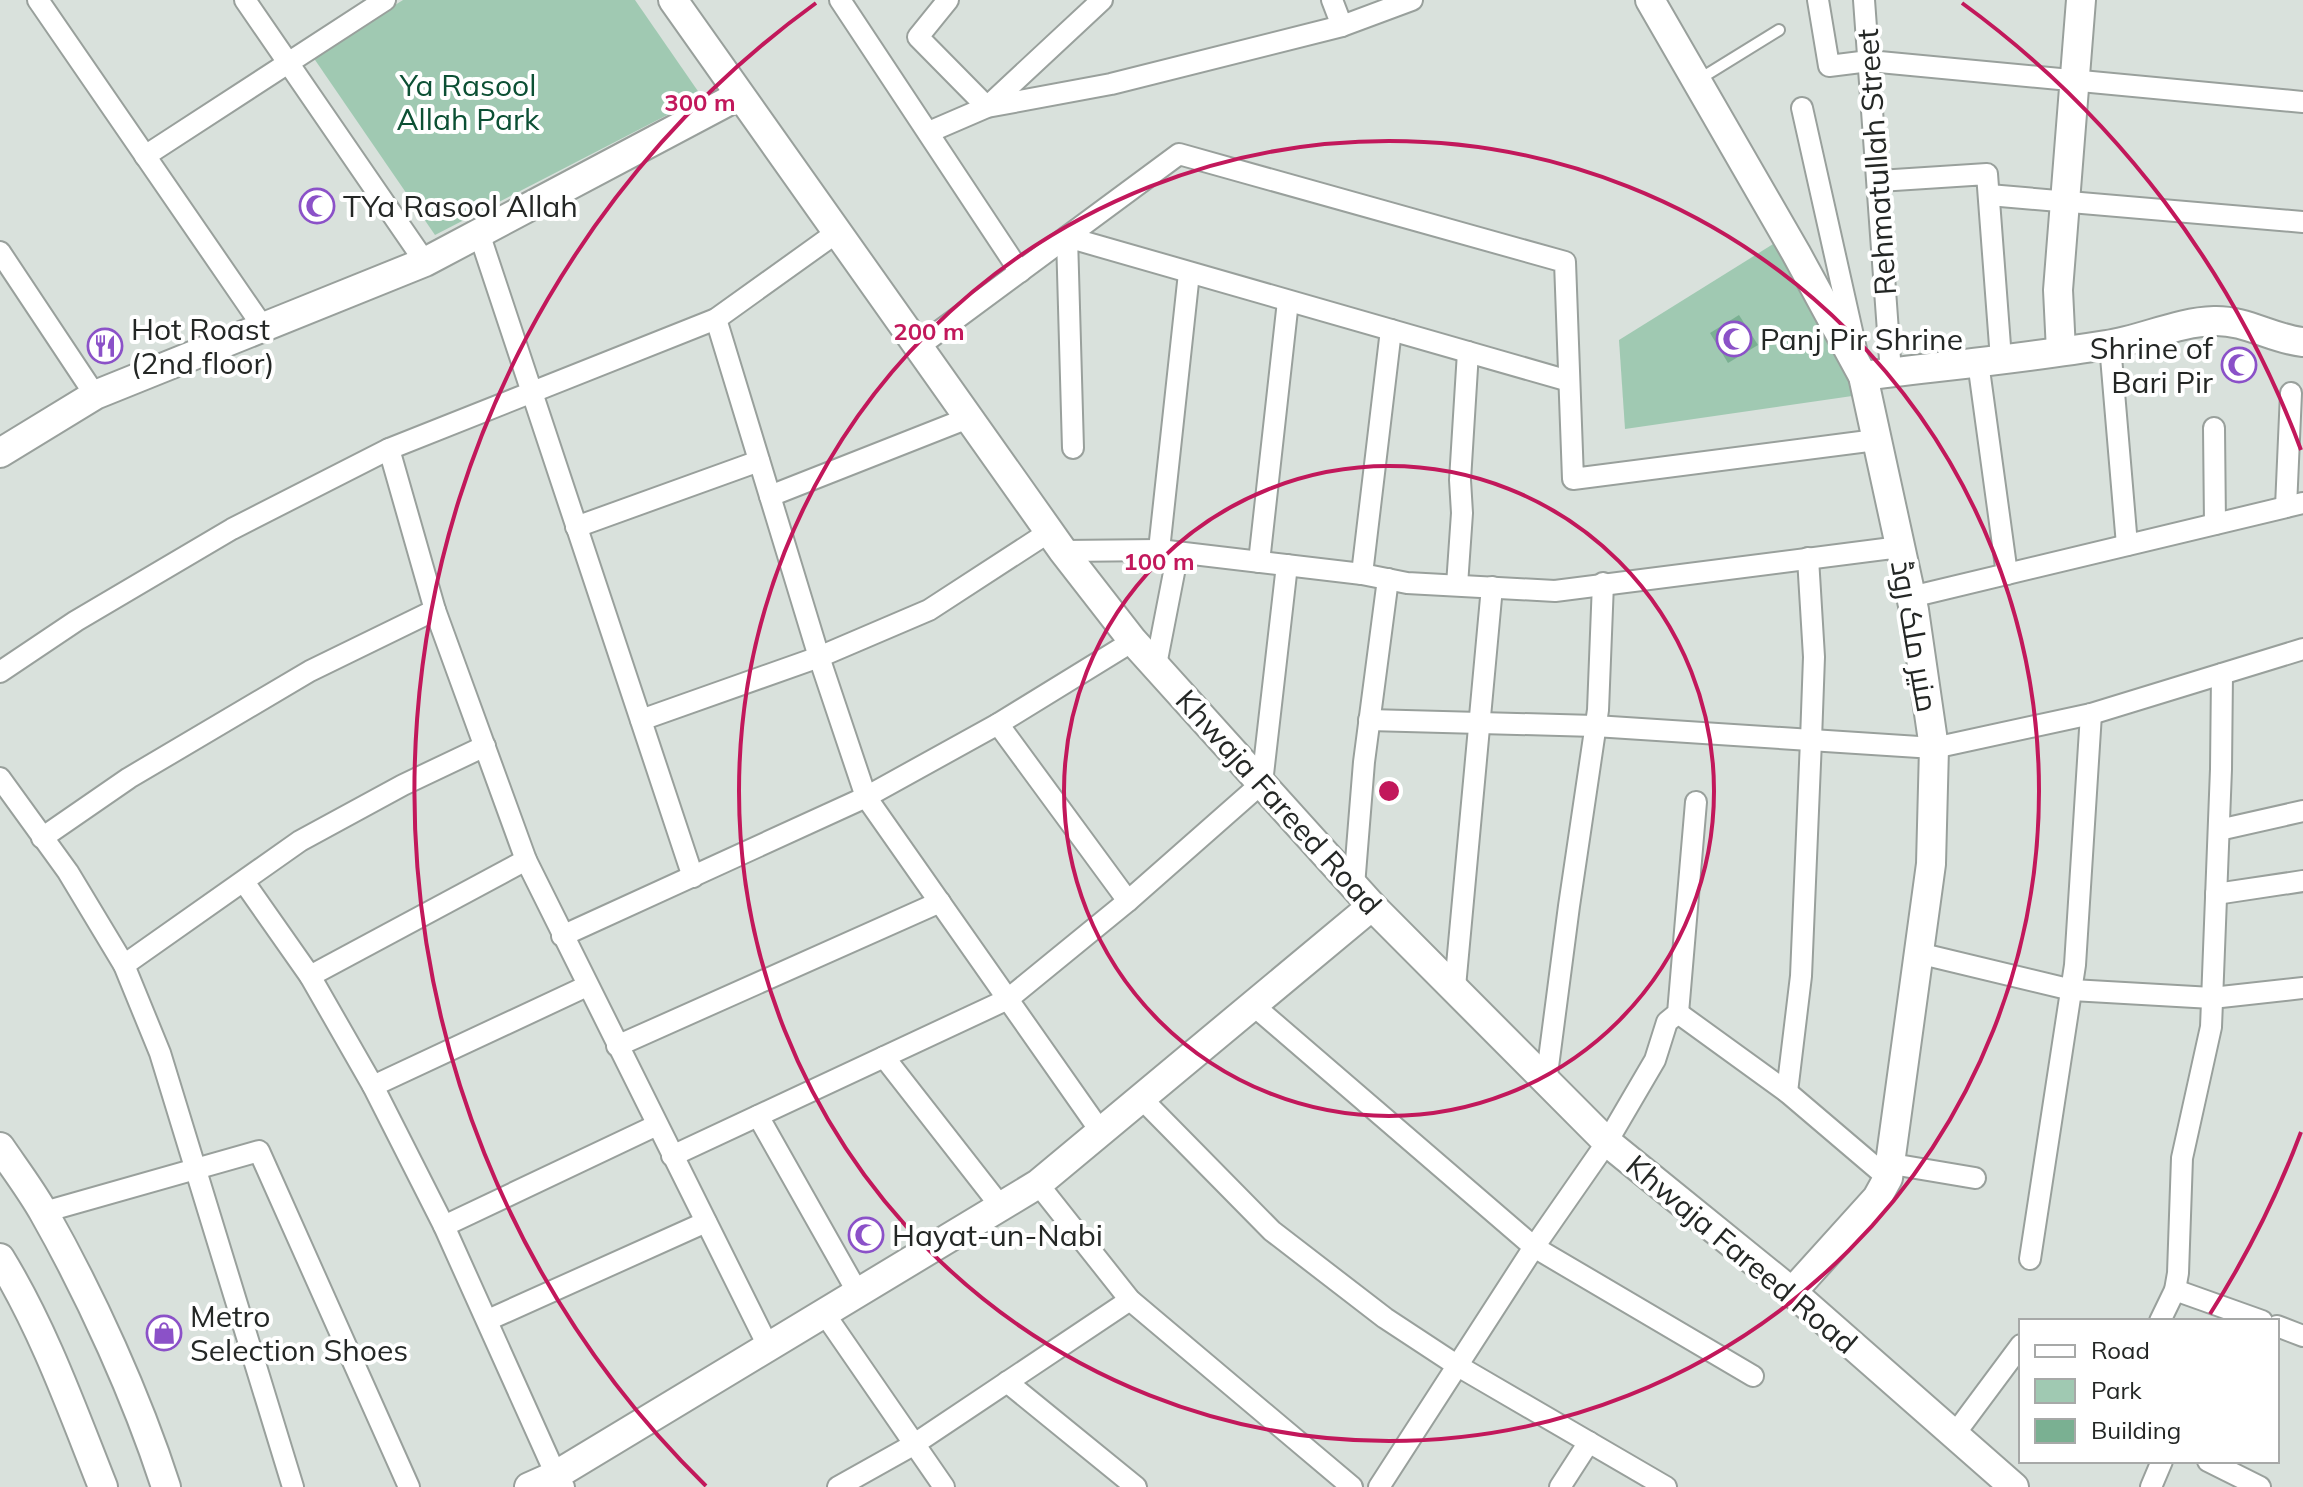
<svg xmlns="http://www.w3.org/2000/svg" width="2303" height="1487" font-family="Mulish,Cairo,sans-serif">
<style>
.green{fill:#a0c9b2}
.building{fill:#7ab092}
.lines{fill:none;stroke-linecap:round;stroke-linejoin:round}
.lane-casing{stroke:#99a09c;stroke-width:14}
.street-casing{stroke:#99a09c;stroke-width:24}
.secondary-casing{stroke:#99a09c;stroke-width:32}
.lane{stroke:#fff;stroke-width:10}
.street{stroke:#fff;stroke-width:20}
.secondary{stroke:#fff;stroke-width:28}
.ring{fill:none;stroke:#c2185b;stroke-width:4}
.labels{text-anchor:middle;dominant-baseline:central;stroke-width:8;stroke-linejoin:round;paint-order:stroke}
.park-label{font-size:30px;fill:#0c5034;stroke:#fff}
.street-label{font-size:30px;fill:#242725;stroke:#fff}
.poi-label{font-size:30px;fill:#242725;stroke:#fff;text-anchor:start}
.centre{fill:#c2185b;stroke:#fff;stroke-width:4}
.ring-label{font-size:24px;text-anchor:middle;font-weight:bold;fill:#c2185b;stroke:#fff;stroke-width:8;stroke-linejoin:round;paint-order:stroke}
</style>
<rect width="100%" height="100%" fill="#d9e1dc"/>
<g class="green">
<path d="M403,0H635L702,97L435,235L313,57Z"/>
<path d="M1786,236L1866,394L1625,429L1619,340Z"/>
</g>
<path class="building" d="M1739,315L1758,345L1728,363L1710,333Z"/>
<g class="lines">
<g class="lane-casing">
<path id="lane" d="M1698,80L1779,30"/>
</g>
<g class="street-casing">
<g id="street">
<path d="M38,0L263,327"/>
<path d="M245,0L425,262"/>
<path d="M840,0L1020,272"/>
<path d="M948,0L918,37L987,107L1102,0"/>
<path d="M1332,0L1342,26"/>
<path d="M1818,0L1829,66L1869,61L2303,102"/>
<path d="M1864,0L1891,373"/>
<path d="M1802,108L1856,349"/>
<path d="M929,132L987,107L1111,84L1342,26L1412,0"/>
<path d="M145,156L385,0"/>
<path d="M1879,181L1987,174L2001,359"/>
<path d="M1989,195L2303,222"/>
<path d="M479,233L693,877"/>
<path d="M0,252L95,395"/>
<path d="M716,319L819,657L866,797L1101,1132"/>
<path d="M2110,345L2127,545"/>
<path d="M918,347L1179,154L1565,262L1573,479L1876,440"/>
<path d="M1978,362L2007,574"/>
<path d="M2214,428L2215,524"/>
<path d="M1073,448L1067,237L1569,381"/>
<path d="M389,449L435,610L526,860L768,1346"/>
<path d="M770,496L968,418"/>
<path d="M2286,507L2291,393"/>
<path d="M576,527L759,461"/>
<path d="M1159,550L1189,273"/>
<path d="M1063,551L1159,550L1362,574L1407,583L1555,591L1900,547"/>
<path d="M1259,562L1288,301"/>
<path d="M1362,574L1391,330"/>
<path d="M1457,585L1462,513L1460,480L1468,352"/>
<path d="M1911,597L2303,503"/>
<path d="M1156,665L1178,552"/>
<path d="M0,672L76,621L232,529L389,449L716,319L836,233"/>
<path d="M641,720L819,657L929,610L1049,532"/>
<path d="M1369,720L1595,726L1934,748L2091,714L2303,649"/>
<path d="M998,724L1128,901"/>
<path d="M0,778L68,872L124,965L160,1053L293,1487"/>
<path d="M2219,830L2303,811"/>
<path d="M42,838L129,778L310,671L435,610"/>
<path d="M244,882L310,976L373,1086L444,1226L556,1475L564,1487"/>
<path d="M1354,886L1364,762L1388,579"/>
<path d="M2216,894L2303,881"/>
<path d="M562,936L866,797L998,724L1133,641"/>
<path d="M1918,953L2072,990L2212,998L2303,988"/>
<path d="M124,965L300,841L403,785L485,746"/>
<path d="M310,976L526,860"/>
<path d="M1455,987L1492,587"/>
<path d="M1253,1005L1534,1247L1753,1376"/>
<path d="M1678,1013L1787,1092L1888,1178"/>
<path d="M617,1046L940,902"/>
<path d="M884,1057L1002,1208"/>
<path d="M1546,1082L1569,906L1598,710L1603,583"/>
<path d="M373,1086L587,986"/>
<path d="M1787,1092L1801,976L1811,740L1814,657L1808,558"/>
<path d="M1141,1098L1272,1231L1385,1318L1458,1366L1666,1487"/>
<path d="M758,1116L858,1293"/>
<path d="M672,1156L1008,999L1128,901L1262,783L1287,565"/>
<path d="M1892,1164L1975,1178"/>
<path d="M1038,1184L1130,1300L1352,1487"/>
<path d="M44,1212L259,1151L409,1487"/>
<path d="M444,1226L657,1125"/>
<path d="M2030,1259L2075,965L2091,714"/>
<path d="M2175,1290L2262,1321"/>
<path d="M824,1313L944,1487"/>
<path d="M488,1320L706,1222"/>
<path d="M2160,1321L2175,1290L2178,1273L2182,1158L2211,1027L2221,769L2222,674"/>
<path d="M2277,1326L2303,1336"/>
<path d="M1007,1382L1136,1487"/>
<path d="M1954,1435L2021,1345"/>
<path d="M2208,1461L2260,1487"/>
<path d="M838,1487L913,1445L1130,1300"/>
<path d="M1379,1487L1534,1247L1607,1142L1655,1060L1667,1022L1678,1013L1696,802"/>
<path d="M1560,1487L1589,1442"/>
<path d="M2151,1487L2162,1461"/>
</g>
</g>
<g class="secondary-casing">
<g id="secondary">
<path d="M673,0L1063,551L1133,641L1372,906L1607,1142L1792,1292L2014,1487"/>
<path d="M1650,0L1796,253L1863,376L1914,610L1934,748L1931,864L1888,1178L1877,1198L1792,1292"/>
<path d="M2061,351L2058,290L2081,0"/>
<path d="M1863,376C1944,366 2026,358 2106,345C2142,340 2177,322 2214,321C2246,320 2272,339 2303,342"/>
<path d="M0,453L95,395L425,262L738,96"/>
<path d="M0,1147C15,1169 31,1190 44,1213C91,1296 137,1397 166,1487"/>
<path d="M0,1258C44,1330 72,1409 103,1487"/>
<path d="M529,1487L556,1475L1038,1184L1372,906"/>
</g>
</g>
<use href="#lane" class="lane"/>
<use href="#street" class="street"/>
<use href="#secondary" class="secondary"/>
</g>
<g class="ring">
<circle cx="1389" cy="791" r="325"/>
<circle cx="1389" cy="791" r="650"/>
<path d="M2301 1132A974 974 0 0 1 2210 1314M706 1486A974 974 0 0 1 816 3M1962 3A974 974 0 0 1 2301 450"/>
</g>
<defs>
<g id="mosque-ring" transform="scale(1.8)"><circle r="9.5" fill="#fff" stroke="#8b51c8" stroke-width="1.5"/><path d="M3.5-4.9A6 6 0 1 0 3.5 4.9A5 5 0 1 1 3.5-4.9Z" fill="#8b51c8"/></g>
<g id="restaurant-ring" transform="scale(1.8)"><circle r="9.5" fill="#fff" stroke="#8b51c8" stroke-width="1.5"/><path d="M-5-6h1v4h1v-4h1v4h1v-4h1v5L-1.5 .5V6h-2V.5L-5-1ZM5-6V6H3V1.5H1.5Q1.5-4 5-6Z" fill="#8b51c8"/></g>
<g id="shop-ring" transform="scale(1.8)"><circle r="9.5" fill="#fff" stroke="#8b51c8" stroke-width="1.5"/><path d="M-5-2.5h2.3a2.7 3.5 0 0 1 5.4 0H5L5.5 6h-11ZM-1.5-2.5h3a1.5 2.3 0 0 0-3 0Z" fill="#8b51c8"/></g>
</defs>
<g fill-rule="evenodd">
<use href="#mosque-ring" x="317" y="206"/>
<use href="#mosque-ring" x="1734" y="339"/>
<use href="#restaurant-ring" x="105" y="346"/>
<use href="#mosque-ring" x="2239" y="365"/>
<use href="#mosque-ring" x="866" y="1235"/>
<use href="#shop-ring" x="164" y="1333"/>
</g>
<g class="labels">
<g class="park-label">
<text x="468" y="85">Ya Rasool<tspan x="468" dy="34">Allah Park</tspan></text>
</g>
<g class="street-label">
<text transform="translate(1876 162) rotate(-94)">Rehmatullah Street</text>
<text transform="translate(1915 636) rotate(80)">منیر ملک روڈ</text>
<text transform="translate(1279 802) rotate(48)">Khwaja Fareed Road</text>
<text transform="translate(1742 1254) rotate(40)">Khwaja Fareed Road</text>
</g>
<g class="poi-label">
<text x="343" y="206">TYa Rasool Allah</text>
<text x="131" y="329">Hot Roast<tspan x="131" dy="34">(2nd floor)</tspan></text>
<text x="1760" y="339">Panj Pir Shrine</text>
<text x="2213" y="348" text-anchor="end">Shrine of<tspan x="2213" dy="34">Bari Pir</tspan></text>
<text x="892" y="1235">Hayat-un-Nabi</text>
<text x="190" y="1316">Metro<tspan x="190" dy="34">Selection Shoes</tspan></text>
</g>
</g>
<circle cx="1389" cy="791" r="12" class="centre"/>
<g class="ring-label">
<text x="700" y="111">300 m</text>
<text x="929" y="340">200 m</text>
<text x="1159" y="570">100 m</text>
</g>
<rect x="2019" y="1319" width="260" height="144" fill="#ffffff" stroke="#a7a9a8" stroke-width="2"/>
<rect x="2035" y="1345" width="40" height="12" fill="#ffffff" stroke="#a7a9a8" stroke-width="2"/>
<text x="2091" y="1359" font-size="24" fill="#242725">Road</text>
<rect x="2035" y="1379" width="40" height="24" fill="#a0c9b2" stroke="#a7a9a8" stroke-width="2"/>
<text x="2091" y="1399" font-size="24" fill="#242725">Park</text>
<rect x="2035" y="1419" width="40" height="24" fill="#7ab092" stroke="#a7a9a8" stroke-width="2"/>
<text x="2091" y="1439" font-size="24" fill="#242725">Building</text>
</svg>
